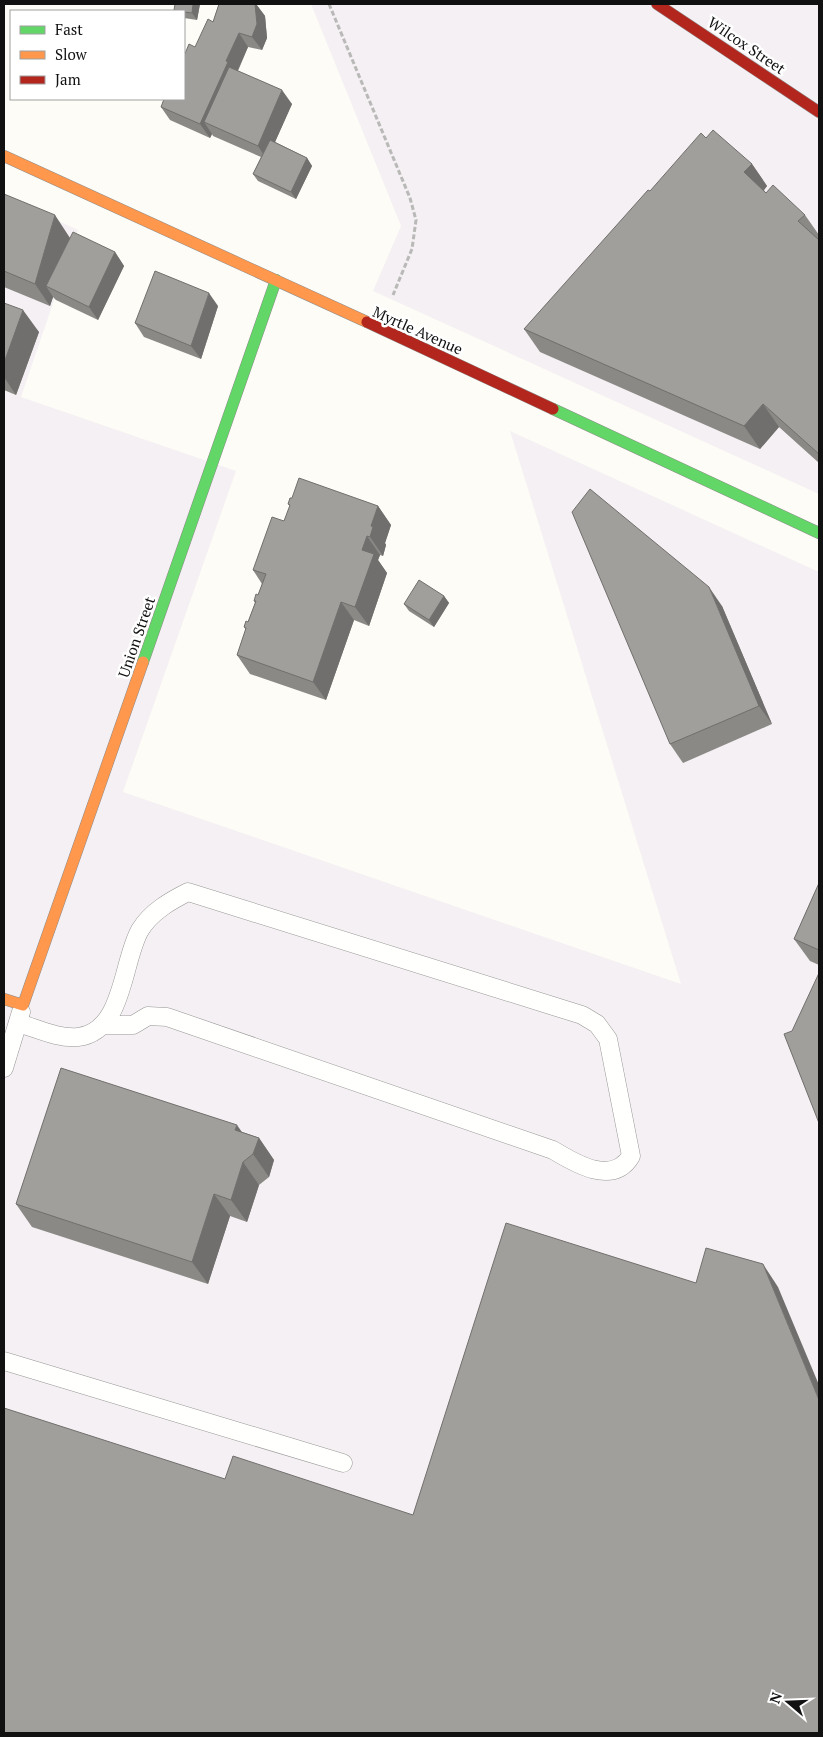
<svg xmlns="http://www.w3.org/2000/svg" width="823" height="1737" font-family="'PT Serif',serif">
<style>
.industrial{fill:#f5f0f3}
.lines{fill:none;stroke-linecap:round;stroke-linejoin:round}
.lane-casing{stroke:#979795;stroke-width:19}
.fast-casing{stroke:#8e8d8b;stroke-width:12}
.slow-casing{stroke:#8e8d8b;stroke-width:12}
.jam-casing{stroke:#8e8d8b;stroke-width:12}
.path{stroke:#b9b9b8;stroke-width:3;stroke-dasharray:5 2.5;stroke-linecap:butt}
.lane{stroke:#fffffe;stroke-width:18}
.fast{stroke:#63d668;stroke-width:11}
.slow{stroke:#ff974d;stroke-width:11}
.jam{stroke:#b3261e;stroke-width:11}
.wall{fill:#8a8986}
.shaded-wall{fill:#716f6d}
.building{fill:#a19f9c;stroke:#716f6d}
.labels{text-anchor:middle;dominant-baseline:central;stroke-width:5;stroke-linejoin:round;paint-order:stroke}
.street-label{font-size:15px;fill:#111;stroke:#fff}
</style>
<rect width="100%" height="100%" fill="#fdfcf7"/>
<g class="industrial">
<path d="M311,4H819V494L373,291L401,226Z"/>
<path d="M4,196L78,230L21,397L236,471L123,792L681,984L510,431L819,572V1733H4Z"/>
</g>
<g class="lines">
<g class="lane-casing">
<g id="lane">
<path d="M18,1023C36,1028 58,1039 78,1037C124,1032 122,961 140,930C151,912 170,901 188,892L582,1015L597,1024L608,1039L631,1156C613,1186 576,1164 553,1150L167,1017L148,1016L133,1025H102"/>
<path d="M4,1068L21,1012"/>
<path d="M4,1361L343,1463"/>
</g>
</g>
<g class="fast-casing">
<g id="fast">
<path d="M553,409L819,533"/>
<path d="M143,662L276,280"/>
</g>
</g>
<g class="slow-casing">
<g id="slow">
<path d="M4,156L367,322"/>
<path d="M4,999L23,1005L143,662"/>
</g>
</g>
<g class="jam-casing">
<g id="jam">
<path d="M657,4L819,112"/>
<path d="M367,322L553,409"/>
</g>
</g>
<path class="path" d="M329,4L410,198L416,220L412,249L393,295"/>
<use href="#lane" class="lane"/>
<use href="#fast" class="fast"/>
<use href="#slow" class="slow"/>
<use href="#jam" class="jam"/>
</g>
<g class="wall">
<path d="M200,4L197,20L184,18V11H175L174,10Z"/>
<path d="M219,4H256L265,16L267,38L262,50L248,47L238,71L292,104L275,142L307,158L312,166L296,199L258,181L253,174L261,157L213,136L212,134L210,138L170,120L161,107L195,47L213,22Z"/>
<path d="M706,138L752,164L767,186L764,190L766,193L805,215L819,235V239H818L819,240V463L779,427L760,449L540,352L524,329L650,191Z"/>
<path d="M4,194L70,238L115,252L124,266L98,320L56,300L53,297L50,306L4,287Z"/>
<path d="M4,303L39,332L16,395L4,390Z"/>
<path d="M218,306L201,359L144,337L135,323Z"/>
<path d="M292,498L378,506L391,525L385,543L386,545L383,556L380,555L378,560L387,573L369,626L354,620L326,700L250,674L237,655L246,630L244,627L248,622L255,603L254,601L258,595L262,584L253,570L284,521L290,506L288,504Z"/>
<path d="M444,596L449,603L434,627L409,611L404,604Z"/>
<path d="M722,606L772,724L683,763L670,744Z"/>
<path d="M819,883V965L810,961L794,939Z"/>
<path d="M242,1132L259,1138L274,1160L269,1177L259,1185L247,1222L230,1216L208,1284L32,1227L16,1204Z"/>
</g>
<g class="shaded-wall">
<path d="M193,4H200L197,20L192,13Z"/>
<path d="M255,4H256L265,16L267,38L262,50L252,37Z"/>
<path d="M239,33L248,47L236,74L204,122L212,134L210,138L200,124L226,61Z"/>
<path d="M282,90L292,104L267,160L258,146Z"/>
<path d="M307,158L312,166L296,199L291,192Z"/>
<path d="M752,164L767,186L760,195L744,172Z"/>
<path d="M55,215L70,238L46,286L53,297L50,306L35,284Z"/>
<path d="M115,252L124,266L98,320L89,307Z"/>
<path d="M209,293L218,306L201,359L191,346Z"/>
<path d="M23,310L39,332L16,395L4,377V363Z"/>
<path d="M763,404L779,427L760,449L744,426Z"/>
<path d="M378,506L391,525L385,543L386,545L383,556L370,537L371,526Z"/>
<path d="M367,536L380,555L378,560L387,573L369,626L355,607L362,550Z"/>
<path d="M709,587L722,606L772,724L759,706Z"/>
<path d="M444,596L449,603L434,627L429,620Z"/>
<path d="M341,602L354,620L326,700L313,682Z"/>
<path d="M237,1125L253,1148L235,1130Z"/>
<path d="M259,1138L274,1160L269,1177L253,1154Z"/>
<path d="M243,1162L259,1185L247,1222L231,1200Z"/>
<path d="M214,1194L230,1216L208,1284L192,1262Z"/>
<path d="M763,1264L778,1287L819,1385V1400Z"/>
</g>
<g class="building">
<path d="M175,4H193L192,13L184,12V11L174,10Z"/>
<path d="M219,4H255L257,24L252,37L239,33L226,61L228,62L200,124L161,107L164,99H184V56L189,44L195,47L208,19L213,22Z"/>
<path d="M229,67L282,90L258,146L204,122Z"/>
<path d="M713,130L752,164L744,172L766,193L773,185L805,215L798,221L819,240V454L763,404L744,426L524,329L648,190L650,191L701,133L706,138Z"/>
<path d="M270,140L307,158L291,192L253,174Z"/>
<path d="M4,194L55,215L35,284L4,271Z"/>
<path d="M73,232L115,252L89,307L46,286Z"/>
<path d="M155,271L209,293L191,346L135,323Z"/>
<path d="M4,303L23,310L4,363Z"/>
<path d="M299,478L378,506L371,526L373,527L370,537L367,536L362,550L374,554L355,607L341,602L313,682L237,655L246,628L244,627L246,621L248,622L256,601H254L256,594L258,595L266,574L253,570L272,517L284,521L290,505L288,504L290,498H292Z"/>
<path d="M590,489L709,587L759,706L670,744L572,512Z"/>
<path d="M419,580L444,596L429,620L404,604Z"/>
<path d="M819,883V950L794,939Z"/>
<path d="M819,973V1123L784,1034L792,1031Z"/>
<path d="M61,1068L237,1125L235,1130L259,1138L253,1154L243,1162L231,1200L214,1194L192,1262L16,1204Z"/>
<path d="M506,1223L696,1283L706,1248L763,1264L819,1400V1733H4V1408L225,1479L233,1456L413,1515Z"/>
</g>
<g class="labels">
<g class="street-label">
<text transform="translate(747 45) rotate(34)">Wilcox Street</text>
<text transform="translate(418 330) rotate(24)">Myrtle Avenue</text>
<text transform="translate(136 637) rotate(-71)">Union Street</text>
</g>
</g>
<rect width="823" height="1737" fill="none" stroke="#111111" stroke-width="10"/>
<rect x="10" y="10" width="175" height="90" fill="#ffffff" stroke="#a0a0a0"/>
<rect x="20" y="26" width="25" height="8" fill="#63d668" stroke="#a0a0a0"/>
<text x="55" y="35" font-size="15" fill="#111111">Fast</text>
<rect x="20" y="51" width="25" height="8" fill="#ff974d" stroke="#a0a0a0"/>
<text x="55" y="60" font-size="15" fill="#111111">Slow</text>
<rect x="20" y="76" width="25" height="8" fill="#b3261e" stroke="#a0a0a0"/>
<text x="55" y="85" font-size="15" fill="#111111">Jam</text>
<g transform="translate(788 1702) rotate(289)" stroke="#ffffff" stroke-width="4" paint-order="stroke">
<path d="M0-4L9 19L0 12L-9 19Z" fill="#111111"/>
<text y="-8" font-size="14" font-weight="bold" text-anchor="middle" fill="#111111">N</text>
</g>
</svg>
